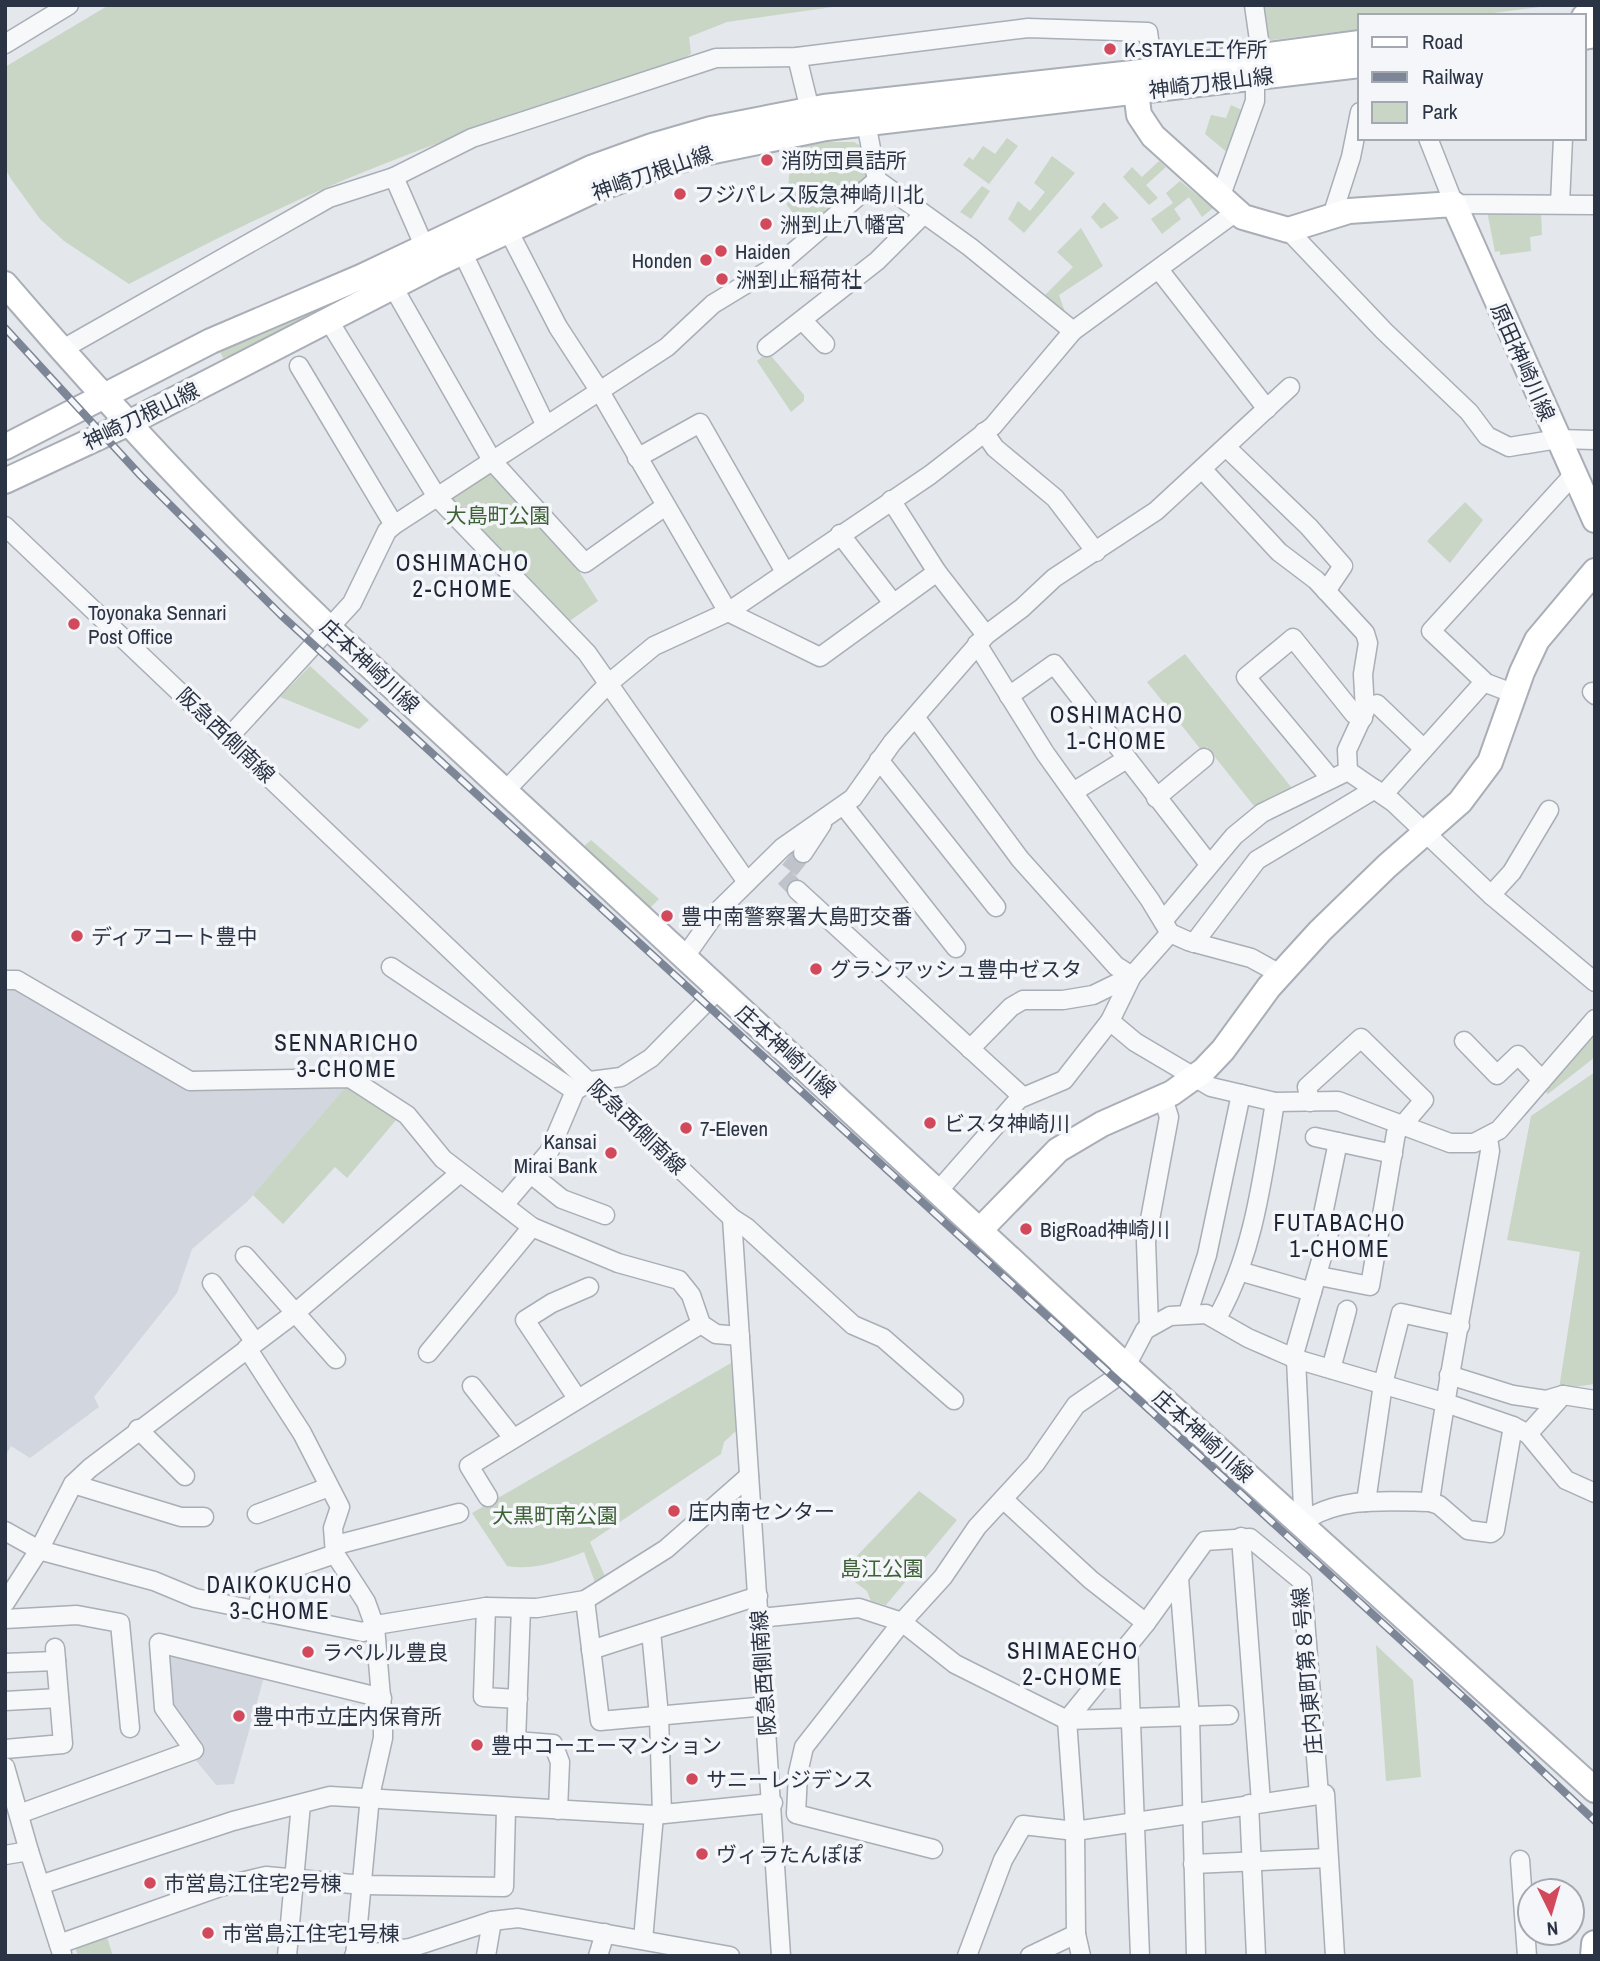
<svg xmlns="http://www.w3.org/2000/svg" width="1600" height="1961" font-family="'Archivo Narrow','Noto Sans JP',sans-serif">
<style>
.built{fill:#d2d6de}
.green{fill:#c9d6c5}
.lines{fill:none;stroke-linecap:round;stroke-linejoin:round}
.street-tunnel{stroke:#bfc3cb;stroke-width:18;stroke-dasharray:18 9;stroke-linecap:butt}
.street-casing{stroke:#a9aeb7;stroke-width:21}
.secondary-casing{stroke:#a9aeb7;stroke-width:28}
.primary-casing{stroke:#a3abb8;stroke-width:30}
.street{stroke:#f7f8fa;stroke-width:18}
.secondary{stroke:#fff;stroke-width:24}
.primary{stroke:#fff;stroke-width:26}
.rail-casing{stroke:#7d8696;stroke-width:8}
.rail{stroke:#f4f6f9;stroke-width:5;stroke-dasharray:16;stroke-linecap:butt}
.poi-dot{fill:#d1495b;stroke:#f4f6f9;stroke-width:2.5}
.labels{text-anchor:middle;dominant-baseline:central;stroke-width:7;stroke-linejoin:round;paint-order:stroke}
.poi-label{font-size:21px;fill:#2b3445;stroke:#f4f6f9;text-anchor:start}
.street-label{font-size:21px;fill:#2b3445;stroke:#f4f6f9}
.park-label{font-size:21px;fill:#3f6138;stroke:#f4f6f9}
.neighbourhood-label{font-size:23px;letter-spacing:2px;fill:#1d2536;stroke:#f4f6f9}
</style>
<rect width="100%" height="100%" fill="#e4e7ec"/>
<g class="built">
<path d="M5,988H22L192,1089L348,1084L248,1201L192,1249L177,1293L94,1397L99,1407L30,1458L11,1446L5,1457Z"/>
<path d="M166,1650L264,1677L234,1784L216,1785L194,1758L169,1710Z"/>
</g>
<g class="green">
<path d="M109,5H847L727,22L689,37L691,54L674,63C563,100 451,135 344,180C271,211 199,247 129,284L64,241L40,219L11,179L5,168V67Z"/>
<path d="M1260,5H1556L1470,16H1360V29L1264,41Z"/>
<path d="M1231,105L1246,112L1228,153L1205,134L1211,115L1226,118Z"/>
<path d="M1007,138L1018,146L989,184L963,165L969,157L973,160L983,146L995,154Z"/>
<path d="M827,142H854L861,146L868,173L866,179L807,232L787,205L791,149Z"/>
<path d="M1052,156L1075,173L1024,233L1008,219L1018,201L1030,211L1045,192L1034,183Z"/>
<path d="M1159,161L1166,167L1146,185L1158,198L1149,205L1123,177L1132,167L1142,177Z"/>
<path d="M1180,181L1213,208L1202,217L1189,197L1174,209L1181,219L1162,234L1151,219L1173,203L1166,193Z"/>
<path d="M982,186L990,191L971,219L960,212Z"/>
<path d="M1104,202L1119,218L1101,229L1091,217Z"/>
<path d="M1487,211L1541,212L1542,235L1530,237L1531,251L1500,255V251L1495,252Z"/>
<path d="M1081,228L1103,266L1059,295L1067,318L1044,296L1073,267L1057,252Z"/>
<path d="M356,291H360L259,346L223,358L220,352Z"/>
<path d="M762,357H772L804,395V401L791,412L757,361Z"/>
<path d="M491,467L563,546L598,601L564,625L444,498Z"/>
<path d="M1465,502L1483,520L1450,563L1427,541Z"/>
<path d="M1185,654L1295,792L1258,811L1207,747L1202,751L1147,682Z"/>
<path d="M310,666L369,720L359,729L280,697Z"/>
<path d="M591,840L659,899L648,910L581,849Z"/>
<path d="M1595,1030V1057L1548,1094L1543,1090Z"/>
<path d="M1595,1072V1384L1559,1389L1580,1252L1507,1240L1531,1116Z"/>
<path d="M348,1084L397,1119L347,1178L335,1167L283,1224L253,1195Z"/>
<path d="M731,1363L736,1431L724,1442L721,1454L590,1542L607,1581L597,1588L584,1552C561,1561 531,1571 507,1566L472,1513Z"/>
<path d="M919,1491L957,1520L886,1605L871,1601L867,1591L844,1574L855,1567L853,1560Z"/>
<path d="M1376,1645L1413,1680L1421,1777L1386,1781Z"/>
<path d="M106,1934L113,1956H78L74,1944Z"/>
</g>
<g class="lines">
<path class="street-tunnel" d="M797,890L784,877L803,853"/>
<g class="street-casing">
<g id="street">
<path d="M1254,5L1261,54"/>
<path d="M5,44L69,5"/>
<path d="M797,57L810,110"/>
<path d="M1428,138L1454,204L1595,205"/>
<path d="M394,177L472,138L716,58L797,57L1028,28L1148,32L1153,69"/>
<path d="M1220,198L1255,101V78"/>
<path d="M1560,204L1563,138"/>
<path d="M1332,216L1351,157L1360,112"/>
<path d="M508,230L558,327L599,390L728,612L820,657L937,572"/>
<path d="M1288,230L1384,331L1469,412L1487,436L1509,447L1558,439L1595,440"/>
<path d="M457,241L546,426"/>
<path d="M1160,271L1267,409"/>
<path d="M388,278L493,462L585,563L664,507"/>
<path d="M329,321L437,497L587,653L747,882"/>
<path d="M803,321L825,344"/>
<path d="M1073,331L1236,212"/>
<path d="M767,347L877,261L923,215"/>
<path d="M61,350L329,198L394,177L429,257"/>
<path d="M299,366L394,525"/>
<path d="M984,432L995,448L1055,498L1096,552"/>
<path d="M1226,447L1309,527L1343,566L1326,591"/>
<path d="M637,458L700,423L785,572"/>
<path d="M1202,469L1279,552L1316,580L1365,633L1368,643L1363,674L1365,711L1347,750L1348,771"/>
<path d="M891,500L937,572L986,635"/>
<path d="M5,526L732,1218L781,1956"/>
<path d="M840,534L893,603"/>
<path d="M977,644L1045,753L1150,900L1170,933L1188,941L1251,958L1280,974"/>
<path d="M1592,692L1595,695"/>
<path d="M1515,694L1486,683L1431,631L1575,473"/>
<path d="M1009,696L1054,664L1209,864"/>
<path d="M1377,704L1424,749"/>
<path d="M915,717L1020,859L1116,966L1132,976"/>
<path d="M229,737L352,603L387,531L394,525L667,347L713,304L782,262L877,180"/>
<path d="M879,760L996,907"/>
<path d="M1331,779L1246,677L1293,638L1354,714L1363,718"/>
<path d="M504,792L608,684L654,646L728,612L930,475L993,426L1073,331L970,247L877,180L864,112"/>
<path d="M1073,792L1125,760"/>
<path d="M1383,795L1484,682"/>
<path d="M1156,798L1204,758"/>
<path d="M844,806L956,948"/>
<path d="M803,853L822,824"/>
<path d="M797,890L1023,1097"/>
<path d="M1491,895L1512,872L1549,810"/>
<path d="M1163,921L1234,836L1262,813L1348,771L1393,802L1491,895L1595,982"/>
<path d="M1194,943L1257,860L1375,789"/>
<path d="M684,958L715,914L783,847L853,798L892,743L986,635L1022,608L1054,578L1156,511L1290,387"/>
<path d="M391,967L575,1091"/>
<path d="M5,980H17L190,1081L350,1078L407,1115L443,1159L532,1227L618,1263L679,1280L691,1295L701,1324L716,1334L740,1336"/>
<path d="M1110,1021L1135,1042L1211,1087L1275,1102L1338,1101L1450,1143H1474L1499,1130L1595,1019"/>
<path d="M1464,1041L1497,1075L1518,1055L1542,1080"/>
<path d="M970,1049L1011,1007L1023,1000H1063L1093,995L1132,976"/>
<path d="M1310,1102L1307,1087L1361,1038L1424,1100L1396,1133L1370,1286L1319,1276"/>
<path d="M1315,1137L1393,1154"/>
<path d="M531,1174L562,1199L605,1215"/>
<path d="M939,1190L1019,1099L1064,1080L1110,1021L1132,976L1170,933"/>
<path d="M504,1205L549,1152L575,1091L590,1081L621,1077L651,1058L719,989"/>
<path d="M732,1218L746,1227L853,1325L883,1338L954,1400"/>
<path d="M245,1256L336,1359"/>
<path d="M1239,1271L1312,1292"/>
<path d="M212,1283L255,1342"/>
<path d="M1188,1313L1207,1255L1241,1094"/>
<path d="M1217,1318C1254,1254 1263,1174 1275,1102"/>
<path d="M1149,1327L1146,1241L1169,1117L1163,1098"/>
<path d="M247,1348L302,1433L340,1507L333,1528L335,1554L366,1602L375,1627L383,1720V1738L370,1796L355,1956"/>
<path d="M428,1353L532,1227"/>
<path d="M1293,1358L1332,1222L1322,1219L1338,1142"/>
<path d="M1296,1359L1303,1507L1300,1524C1337,1496 1386,1501 1430,1502L1439,1505L1468,1530L1491,1533L1495,1530L1513,1426"/>
<path d="M1331,1369L1347,1310"/>
<path d="M1449,1375L1513,1395L1546,1400L1563,1395L1595,1400"/>
<path d="M472,1386L513,1438"/>
<path d="M577,1398L525,1320L552,1303L589,1287"/>
<path d="M138,1429L185,1476"/>
<path d="M1528,1434L1563,1395"/>
<path d="M73,1484L181,1517H204"/>
<path d="M488,1497L469,1466L701,1324"/>
<path d="M1003,1499L1091,1580L1146,1623"/>
<path d="M1366,1502L1383,1384L1401,1313L1460,1326"/>
<path d="M1430,1502C1446,1384 1470,1268 1490,1151L1488,1138"/>
<path d="M257,1514L329,1487"/>
<path d="M5,1531L39,1550L154,1581L195,1598L363,1632L382,1624L486,1607L537,1608L585,1600L666,1549L749,1476"/>
<path d="M1241,1537L1261,1802"/>
<path d="M336,1545L459,1513"/>
<path d="M1179,1578L1190,1718L1196,1956"/>
<path d="M585,1600L600,1721L766,1706"/>
<path d="M5,1603L39,1550L73,1484L90,1468L295,1313L460,1173"/>
<path d="M486,1607L483,1697L518,1699"/>
<path d="M521,1608L516,1741L553,1744L560,1762L558,1810"/>
<path d="M258,1609L262,1579L335,1554"/>
<path d="M759,1618L859,1608L902,1622L955,1664L1067,1720L1229,1715"/>
<path d="M5,1619L77,1615L120,1623L130,1728"/>
<path d="M651,1631L659,1716L662,1814"/>
<path d="M1128,1645L1140,1956"/>
<path d="M591,1650L758,1596"/>
<path d="M5,1663L56,1661"/>
<path d="M5,1701L59,1698"/>
<path d="M5,1749L63,1744L55,1648"/>
<path d="M5,1767L29,1851"/>
<path d="M1249,1804L1256,1956"/>
<path d="M19,1814L194,1750L164,1708L159,1643L382,1698"/>
<path d="M933,1849L796,1814L798,1773L804,1747L902,1622L943,1577L977,1527L1035,1464L1076,1405L1114,1379L1126,1366L1145,1330L1170,1316L1206,1314L1248,1338L1296,1359L1443,1402L1513,1426L1528,1434L1566,1480L1595,1493"/>
<path d="M5,1855L29,1851L62,1954"/>
<path d="M1520,1860L1527,1956"/>
<path d="M1193,1864L1328,1858"/>
<path d="M40,1885L233,1821L330,1796L654,1815L773,1803"/>
<path d="M1076,1934L1081,1956"/>
<path d="M643,1940L654,1815"/>
<path d="M59,1944L220,1887L266,1876L363,1885L504,1887L506,1809"/>
<path d="M287,1956L301,1804"/>
<path d="M354,1956L410,1948L492,1921L518,1918L730,1956"/>
<path d="M486,1956L492,1921"/>
<path d="M598,1956L605,1933"/>
<path d="M967,1956L1003,1860L1023,1825L1075,1831L1325,1794L1335,1956"/>
<path d="M1030,1956L1076,1934L1075,1831L1067,1720L1146,1623L1205,1541L1250,1538L1302,1581L1319,1795"/>
</g>
</g>
<g class="secondary-casing">
<g id="secondary">
<path d="M1584,17L1595,16"/>
<path d="M1584,37L1595,35"/>
<path d="M1134,76L1139,115L1153,136L1243,217L1288,230L1349,211L1454,204L1595,520"/>
<path d="M5,284C108,404 215,519 329,628L1126,1366L1595,1790"/>
<path d="M5,447L211,341L361,277L591,168L652,146L711,129L824,107L1133,73L1360,43"/>
<path d="M5,481L127,424L433,266L595,190L657,167L704,153L826,128L1360,65"/>
<path d="M980,1230L1058,1150L1102,1124L1172,1093L1204,1070L1223,1050L1269,987L1320,931L1387,866L1460,802L1490,762L1522,672L1537,640L1595,571"/>
</g>
</g>
<g class="primary-casing">
<path id="primary" d="M1594,1956L1595,1944"/>
</g>
<use href="#street" class="street"/>
<use href="#secondary" class="secondary"/>
<use href="#primary" class="primary"/>
<g class="rail-casing">
<path id="rail" d="M5,328L141,476L281,615L1473,1706L1595,1821"/>
</g>
<use href="#rail" class="rail"/>
</g>
<g class="poi-dot">
<circle cx="1110" cy="49" r="7"/>
<circle cx="767" cy="160" r="7"/>
<circle cx="680" cy="194" r="7"/>
<circle cx="766" cy="224" r="7"/>
<circle cx="721" cy="251" r="7"/>
<circle cx="706" cy="260" r="7"/>
<circle cx="722" cy="279" r="7"/>
<circle cx="74" cy="624" r="7"/>
<circle cx="667" cy="916" r="7"/>
<circle cx="77" cy="936" r="7"/>
<circle cx="816" cy="969" r="7"/>
<circle cx="930" cy="1123" r="7"/>
<circle cx="686" cy="1128" r="7"/>
<circle cx="611" cy="1153" r="7"/>
<circle cx="1026" cy="1229" r="7"/>
<circle cx="674" cy="1511" r="7"/>
<circle cx="308" cy="1652" r="7"/>
<circle cx="239" cy="1716" r="7"/>
<circle cx="477" cy="1745" r="7"/>
<circle cx="692" cy="1779" r="7"/>
<circle cx="702" cy="1854" r="7"/>
<circle cx="150" cy="1883" r="7"/>
<circle cx="208" cy="1933" r="7"/>
</g>
<g class="labels">
<g class="poi-label">
<text x="1124" y="49">K-STAYLE工作所</text>
<text x="781" y="160">消防団員詰所</text>
<text x="694" y="194">フジパレス阪急神崎川北</text>
<text x="780" y="224">洲到止八幡宮</text>
<text x="735" y="251">Haiden</text>
<text x="692" y="260" text-anchor="end">Honden</text>
<text x="736" y="279">洲到止稲荷社</text>
<text x="88" y="612">Toyonaka Sennari<tspan x="88" dy="24">Post Office</tspan></text>
<text x="681" y="916">豊中南警察署大島町交番</text>
<text x="91" y="936">ディアコート豊中</text>
<text x="830" y="969">グランアッシュ豊中ゼスタ</text>
<text x="944" y="1123">ビスタ神崎川</text>
<text x="700" y="1128">7-Eleven</text>
<text x="597" y="1141" text-anchor="end">Kansai<tspan x="597" dy="24">Mirai Bank</tspan></text>
<text x="1040" y="1229">BigRoad神崎川</text>
<text x="688" y="1511">庄内南センター</text>
<text x="322" y="1652">ラペルル豊良</text>
<text x="253" y="1716">豊中市立庄内保育所</text>
<text x="491" y="1745">豊中コーエーマンション</text>
<text x="706" y="1779">サニーレジデンス</text>
<text x="716" y="1854">ヴィラたんぽぽ</text>
<text x="164" y="1883">市営島江住宅2号棟</text>
<text x="222" y="1933">市営島江住宅1号棟</text>
</g>
<g class="street-label">
<text transform="translate(1211 83) rotate(-7)">神崎刀根山線</text>
<text transform="translate(652 173) rotate(-19)">神崎刀根山線</text>
<text transform="translate(1523 362) rotate(66)">原田神崎川線</text>
<text transform="translate(141 416) rotate(-26)">神崎刀根山線</text>
<text transform="translate(370 666) rotate(43)">庄本神崎川線</text>
<text transform="translate(226 735) rotate(44)">阪急西側南線</text>
<text transform="translate(786 1051) rotate(42)">庄本神崎川線</text>
<text transform="translate(637 1127) rotate(44)">阪急西側南線</text>
<text transform="translate(1203 1436) rotate(42)">庄本神崎川線</text>
<text transform="translate(1307 1671) rotate(-95)">庄内東町第８号線</text>
<text transform="translate(763 1673) rotate(-94)">阪急西側南線</text>
</g>
<g class="park-label">
<text x="498" y="515">大島町公園</text>
<text x="555" y="1515">大黒町南公園</text>
<text x="882" y="1568">島江公園</text>
</g>
<g class="neighbourhood-label">
<text x="463" y="562">OSHIMACHO<tspan x="463" dy="26">2-CHOME</tspan></text>
<text x="1117" y="714">OSHIMACHO<tspan x="1117" dy="26">1-CHOME</tspan></text>
<text x="347" y="1042">SENNARICHO<tspan x="347" dy="26">3-CHOME</tspan></text>
<text x="1340" y="1222">FUTABACHO<tspan x="1340" dy="26">1-CHOME</tspan></text>
<text x="280" y="1584">DAIKOKUCHO<tspan x="280" dy="26">3-CHOME</tspan></text>
<text x="1073" y="1650">SHIMAECHO<tspan x="1073" dy="26">2-CHOME</tspan></text>
</g>
</g>
<rect width="1600" height="1961" fill="none" stroke="#2b3445" stroke-width="14"/>
<rect x="1358" y="14" width="228" height="126" fill="#f4f6f9" stroke="#a4a8b1" stroke-width="2"/>
<rect x="1372" y="37" width="35" height="10" fill="#ffffff" stroke="#a4a8b1" stroke-width="2"/>
<text x="1422" y="49" font-size="21" fill="#2b3445">Road</text>
<rect x="1372" y="72" width="35" height="10" fill="#7d8696" stroke="#a4a8b1" stroke-width="2"/>
<text x="1422" y="84" font-size="21" fill="#2b3445">Railway</text>
<rect x="1372" y="102" width="35" height="21" fill="#c9d6c5" stroke="#a4a8b1" stroke-width="2"/>
<text x="1422" y="119" font-size="21" fill="#2b3445">Park</text>
<g transform="translate(1551 1912) rotate(175)"><circle r="33" fill="#f4f6f9" stroke="#a4a8b1" stroke-width="2"/>
<path d="M0-5L12 26L0 18L-12 26Z" fill="#d1495b"/>
<text y="-10" font-size="19" font-weight="bold" text-anchor="middle" fill="#2b3445">N</text>
</g>
</svg>
